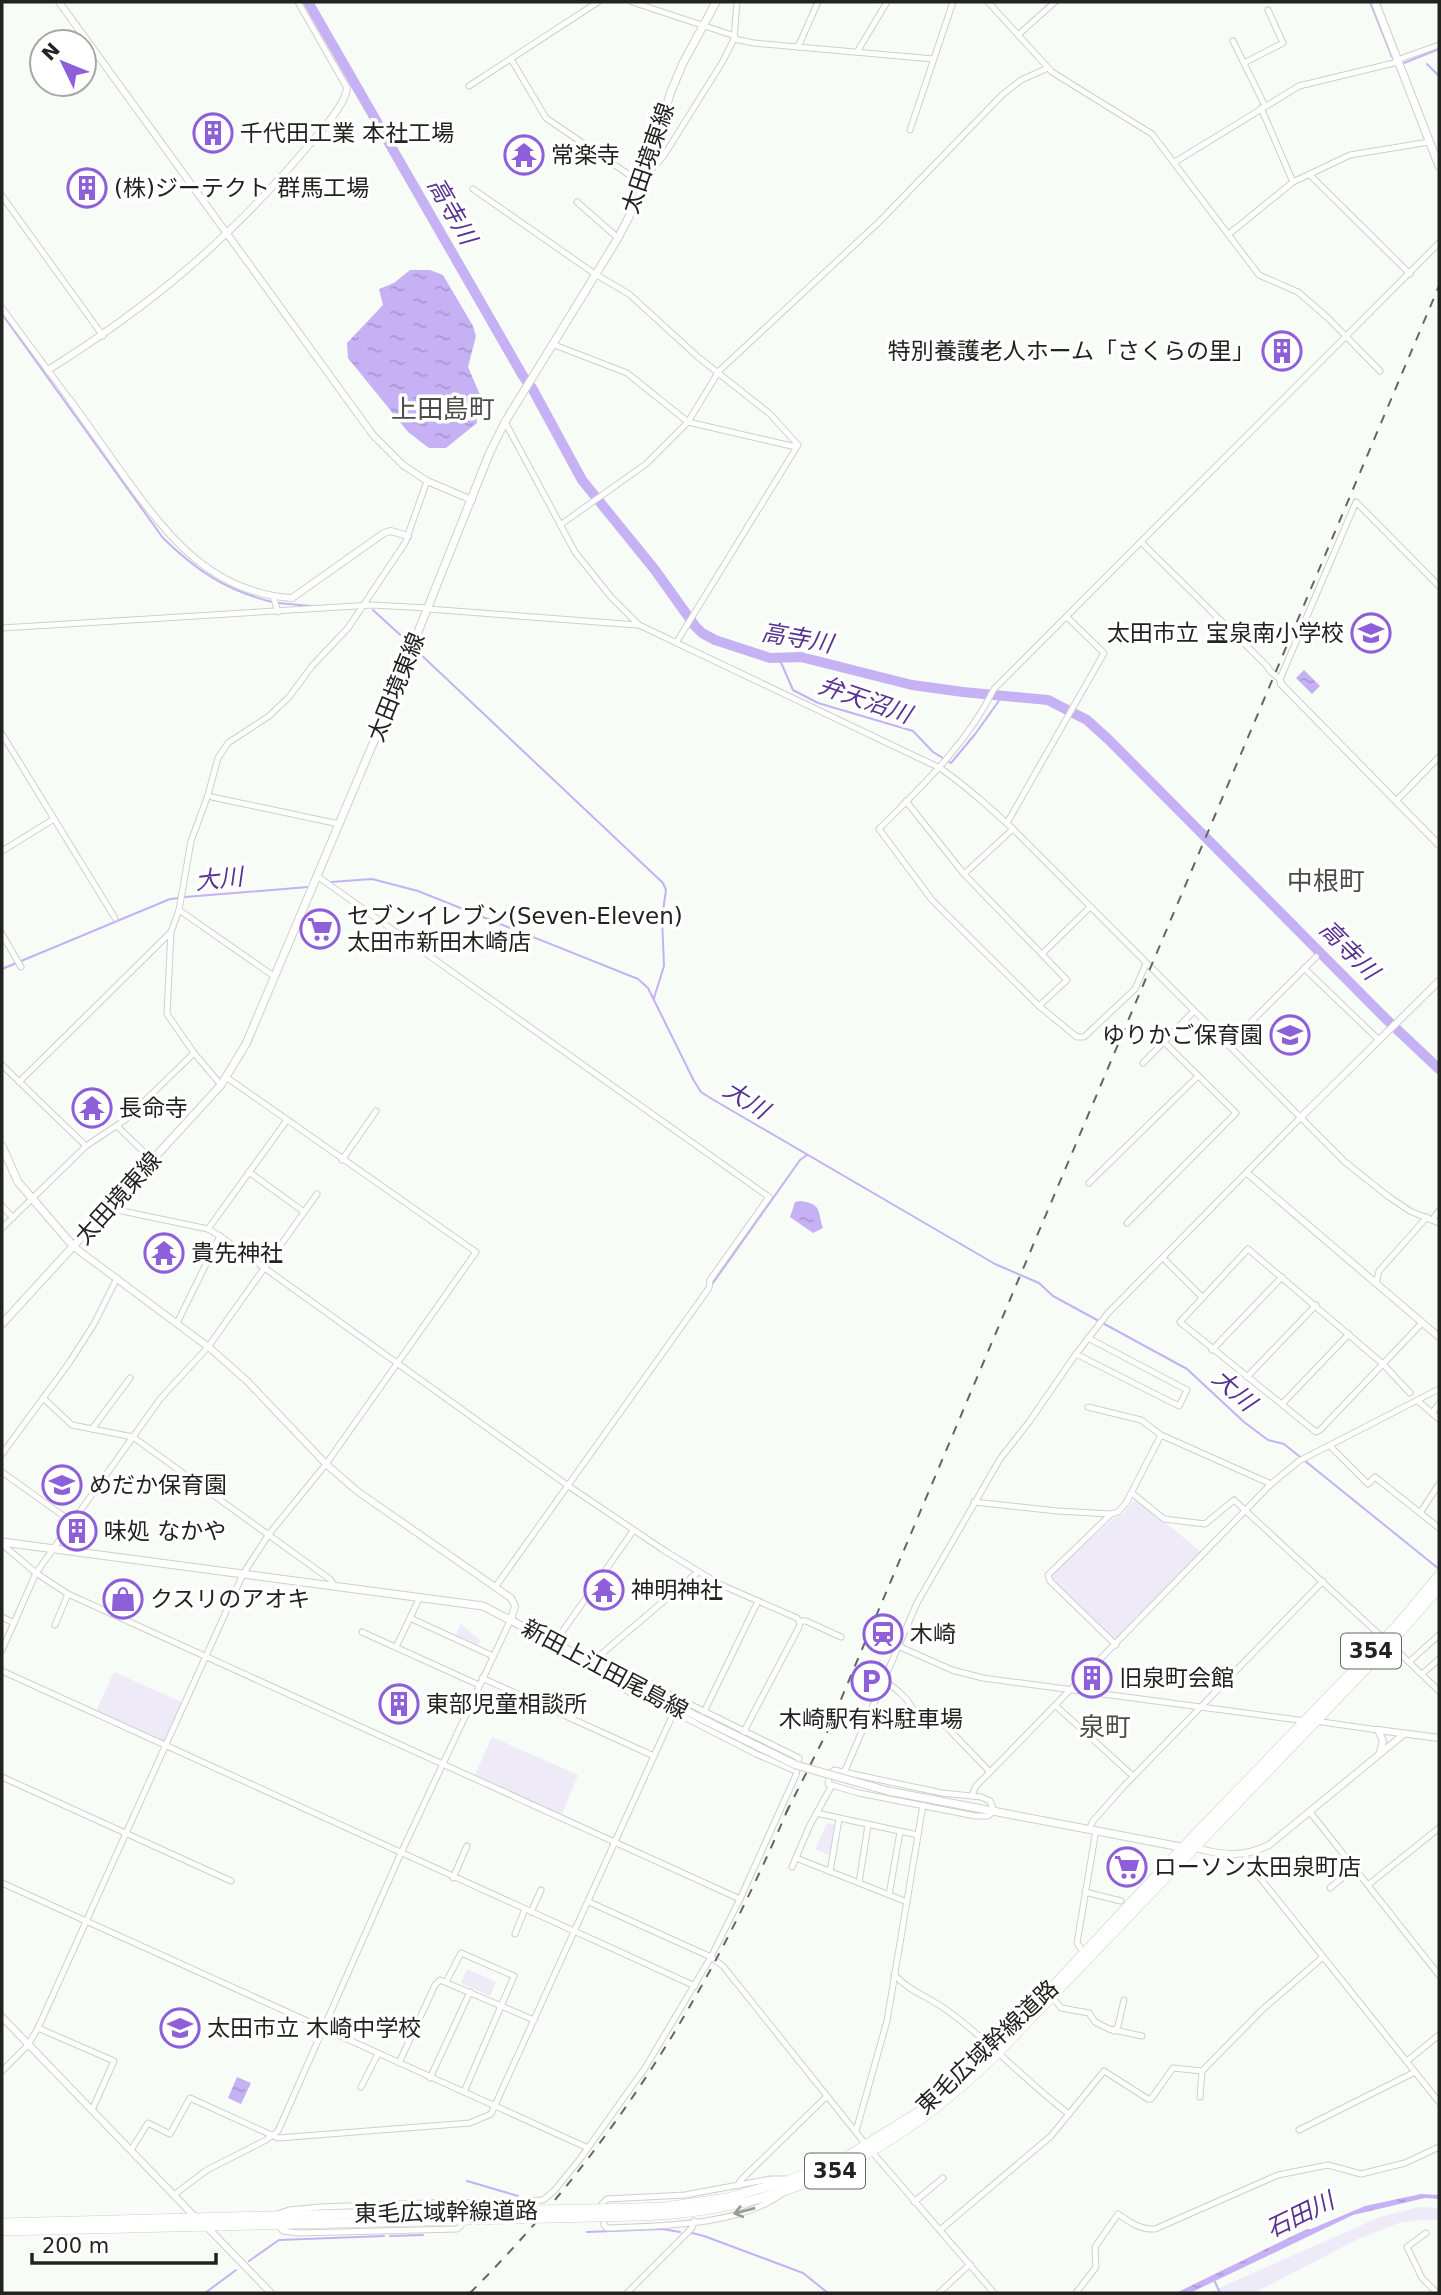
<svg xmlns="http://www.w3.org/2000/svg" width="1441" height="2295" font-family="'DejaVu Sans','Noto Sans JP',sans-serif">
<style>
.green{fill:#eeeaf7}
.water{fill:url(#water-ripples)}
.lines{fill:none;stroke-linecap:round;stroke-linejoin:round}
.stream{stroke:#c5b1f4;stroke-width:2}
.river{stroke:#c5b1f4;stroke-width:10}
.minor-casing{stroke:#cdd0cb;stroke-width:7}
.tertiary-casing{stroke:#cdd0cb;stroke-width:8}
.secondary-casing{stroke:#cdd0cb;stroke-width:9}
.trunk-casing{stroke:#cdd0cb;stroke-width:10}
.minor{stroke:#fff;stroke-width:5}
.tertiary{stroke:#fff;stroke-width:6}
.secondary{stroke:#fff;stroke-width:7}
.trunk{stroke:#fff;stroke-width:9}
.rail{stroke:#646663;stroke-width:2;stroke-dasharray:9 9;stroke-linecap:butt}
.secondary-bridge-casing{stroke:#cdd0cb;stroke-width:9;stroke-linecap:butt}
.trunk-bridge-casing{stroke:#cdd0cb;stroke-width:10;stroke-linecap:butt}
.secondary-bridge{stroke:#fff;stroke-width:7}
.trunk-bridge{stroke:#fff;stroke-width:9}
.oneway{stroke:#9c9c9b}
.labels{text-anchor:middle;dominant-baseline:central;stroke-width:7;stroke-linejoin:round;paint-order:stroke}
.shield{fill:#fff;stroke:#646564;stroke-width:2}
.shield-label{font-size:21px;font-weight:bold;fill:#222321}
.poi-label{font-size:23px;fill:#222321;stroke:#fff;text-anchor:start}
.street-label{font-size:23px;fill:#222321;stroke:#fff}
.water-label{font-size:24px;font-style:italic;fill:#583290;stroke:#fff}
.quarter-label{font-size:26px;fill:#4b4d49;stroke:#fff}
</style>
<defs>
<pattern id="water-ripples" width="26" height="14" patternUnits="userSpaceOnUse" patternTransform="scale(1.75)"><rect width="26" height="14" fill="#c5b1f4"/><path d="M2 4q2-2 4 0t4 0M15 11q2-2 4 0t4 0" fill="none" stroke="#a998d1"/></pattern>
</defs>
<rect width="100%" height="100%" fill="#f8fcf6"/>
<g class="green">
<path d="M1136,1498L1202,1553L1115,1642L1052,1579V1575L1113,1519L1122,1515Z"/>
<path d="M461,1624L480,1640L478,1645L456,1635Z"/>
<path d="M114,1672L184,1703L165,1745L95,1713Z"/>
<path d="M492,1737L578,1775L562,1814L474,1777Z"/>
<path d="M827,1823L836,1825L831,1856L815,1849Z"/>
<path d="M467,1969L496,1982L490,1996L461,1983Z"/>
<path d="M1419,2207L1439,2208V2220H1417L1399,2223L1358,2239L1254,2293H1208L1380,2217Z"/>
</g>
<g class="water">
<path d="M410,270H430L443,275L473,326L476,336L468,367L481,397L476,412L477,423L446,448H429L408,432L348,358L347,343L383,305L379,289L394,283Z"/>
<path d="M1304,670L1320,686L1312,694L1296,678Z"/>
<path d="M800,1201C823,1204 817,1211 823,1228L813,1233L790,1217L795,1202Z"/>
<path d="M237,2077L251,2083L241,2104L228,2098Z"/>
<path d="M1421,2194L1439,2195V2199L1425,2198L1353,2215L1190,2293H1176L1307,2229H1311L1365,2206Z"/>
</g>
<g class="lines">
<g class="stream">
<path d="M1370,2L1392,57"/>
<path d="M1404,63L1439,49"/>
<path d="M1427,64L1439,76"/>
<path d="M2,314L163,538C197,571 225,590 272,602"/>
<path d="M278,603L311,606"/>
<path d="M373,610L408,642"/>
<path d="M416,650L663,883L666,890L662,918L664,966L654,998"/>
<path d="M779,658L793,690L818,703L913,731L933,752L951,763L976,733L1003,695"/>
<path d="M331,882L372,879L418,891L638,979L648,988L694,1081L701,1092L712,1099L995,1264L1039,1283L1053,1296L1187,1369L1244,1422L1268,1440L1284,1444L1439,1569"/>
<path d="M185,897L308,887"/>
<path d="M2,969L170,899L179,898"/>
<path d="M713,1283L800,1160L807,1155"/>
<path d="M467,2181L518,2196"/>
<path d="M587,2232L662,2229L680,2232"/>
<path d="M692,2233L704,2236L803,2273L828,2293"/>
<path d="M390,2236L423,2235"/>
<path d="M249,2261L279,2240L384,2236"/>
<path d="M1215,2282L1220,2293"/>
<path d="M205,2293L236,2270"/>
</g>
<path class="river" d="M308,2L523,376L532,388L582,480L655,570L695,626L702,633L715,640L770,658L801,657L912,685L963,692L1048,700L1087,720L1109,740L1384,1017L1439,1069"/>
<g class="minor-casing">
<g id="minor">
<path d="M298,2L347,88"/>
<path d="M632,2L735,36"/>
<path d="M988,2L1052,72L1152,134L1259,275L1298,292L1328,318L1380,371"/>
<path d="M1018,35L1055,2"/>
<path d="M734,39L754,43L933,59"/>
<path d="M1233,41L1265,106"/>
<path d="M798,47L818,2"/>
<path d="M857,52L887,2"/>
<path d="M511,59L546,118L644,185"/>
<path d="M1397,60L1439,45"/>
<path d="M1244,63L1283,43L1268,10"/>
<path d="M469,86L598,2"/>
<path d="M1261,108L1293,182"/>
<path d="M910,130L953,2"/>
<path d="M1175,162L1299,86L1398,62"/>
<path d="M647,171L652,169L663,157L723,61L734,39L737,2"/>
<path d="M1309,174L1410,274"/>
<path d="M473,189L595,274L629,294L698,357L770,414L798,445L676,643"/>
<path d="M2,196L103,336"/>
<path d="M577,202L618,238"/>
<path d="M1229,234L1293,182L1350,155L1429,142"/>
<path d="M2,308L70,400"/>
<path d="M552,344L627,373L688,422L796,447"/>
<path d="M505,422L575,552L611,597L639,625L940,768C966,786 989,807 1013,829L1345,1162L1389,1197L1410,1211L1439,1223"/>
<path d="M560,525L646,464L688,422L719,371L879,222L1002,95L1021,80L1048,68"/>
<path d="M1142,543L1267,666L1271,672L1280,679L1356,502L1439,586"/>
<path d="M273,596L278,612"/>
<path d="M428,609L637,625"/>
<path d="M2,628L372,605L428,608"/>
<path d="M2,734L115,918"/>
<path d="M212,797L339,824"/>
<path d="M906,801L964,874L1067,980L1039,1006"/>
<path d="M1396,801L1439,757"/>
<path d="M1007,823L1104,653L1067,617"/>
<path d="M2,851L54,819"/>
<path d="M964,874L1013,829"/>
<path d="M317,876L769,1197L710,1280L709,1288L496,1586"/>
<path d="M179,910L275,977"/>
<path d="M2,934L21,967"/>
<path d="M1042,954L1090,907"/>
<path d="M1146,964L1135,989L1084,1037H1077L1039,1006L932,900L879,829C922,786 967,744 994,689L1439,243"/>
<path d="M1304,968L1379,1040"/>
<path d="M1228,1045L1316,957"/>
<path d="M1143,1063L1194,1011"/>
<path d="M2,1065L86,1146"/>
<path d="M19,1082L171,932"/>
<path d="M221,1085L194,1053L167,1014L171,932L179,910L191,841L208,795L218,758L228,743L269,716L289,697L312,666L348,628L405,543L427,481"/>
<path d="M117,1126L152,1160"/>
<path d="M342,1160L376,1111"/>
<path d="M249,1172L304,1212"/>
<path d="M1089,1183L1198,1076"/>
<path d="M2,1206L13,1218"/>
<path d="M108,1208L208,1229L220,1236L567,1485L665,1551L719,1584L797,1618L800,1623L799,1627L742,1735"/>
<path d="M1432,1220L1439,1211"/>
<path d="M1127,1223L1236,1113L1164,1042"/>
<path d="M2,1228L86,1146L125,1120L194,1053"/>
<path d="M208,1229L287,1120"/>
<path d="M1163,1258L1203,1298"/>
<path d="M1376,1283L1379,1271L1427,1217"/>
<path d="M177,1323L220,1236"/>
<path d="M1212,1350L1282,1277"/>
<path d="M1076,1354L1179,1406L1187,1390L1088,1338"/>
<path d="M1247,1377L1316,1305"/>
<path d="M1410,1393L1383,1364L1248,1249L1180,1322L1316,1432L1320,1430L1422,1323"/>
<path d="M43,1398L72,1425L133,1437L331,1580L334,1586"/>
<path d="M1418,1401L1439,1419"/>
<path d="M1282,1404L1349,1334"/>
<path d="M1088,1407L1141,1420L1161,1435L1271,1484"/>
<path d="M1432,1413L1439,1404"/>
<path d="M92,1429L130,1378"/>
<path d="M1330,1446L1368,1484L1375,1477L1439,1528"/>
<path d="M2,1454L69,1363L94,1324L117,1278"/>
<path d="M2,1472L72,1522"/>
<path d="M1132,1493L1164,1519L1205,1524L1234,1500L1383,1638"/>
<path d="M974,1502L1057,1511L1111,1514"/>
<path d="M1420,1513L1439,1484"/>
<path d="M2,1544L36,1573L68,1594L740,1899"/>
<path d="M2,1617L14,1623"/>
<path d="M410,1618L493,1656"/>
<path d="M800,1621H806L841,1637"/>
<path d="M55,1625L68,1594"/>
<path d="M362,1632L479,1685"/>
<path d="M555,1642L633,1531"/>
<path d="M1390,1644L1439,1691"/>
<path d="M1116,1645L1050,1581L1048,1575L1111,1514L1118,1512L1126,1503L1161,1435"/>
<path d="M898,1646L952,1670L983,1678L1306,1721"/>
<path d="M396,1647L420,1597"/>
<path d="M2,1650L36,1573L160,1399L208,1347L317,1194"/>
<path d="M592,1662L698,1572"/>
<path d="M1409,1662L1439,1635"/>
<path d="M2,1671L695,1986"/>
<path d="M1422,1674L1439,1659"/>
<path d="M482,1678L654,1756"/>
<path d="M883,1681C894,1686 913,1702 914,1714L908,1720"/>
<path d="M1056,1706L1133,1776"/>
<path d="M704,1712L758,1601"/>
<path d="M937,1717L990,1772"/>
<path d="M1315,1721L1378,1730"/>
<path d="M834,1770L942,1793L981,1797L990,1801L994,1811L988,1816H975L859,1793L828,1784L830,1773Z"/>
<path d="M844,1773L917,1603L1000,1459L1029,1422L1076,1354L1108,1313L1301,1117"/>
<path d="M2,1777L231,1881"/>
<path d="M972,1795L976,1786L990,1772L1271,1484L1299,1461L1439,1389"/>
<path d="M1310,1812L1439,1975"/>
<path d="M816,1813L918,1835"/>
<path d="M1089,1829L1093,1821L1124,1786L1323,1581"/>
<path d="M1245,1854L1249,1864L1439,2102"/>
<path d="M796,1858L907,1902"/>
<path d="M792,1867L810,1825L832,1785"/>
<path d="M830,1872L839,1819"/>
<path d="M453,1878L467,1846"/>
<path d="M2,1883L588,2148"/>
<path d="M859,1883L868,1825"/>
<path d="M1368,1885L1439,1828"/>
<path d="M1330,1888L1354,1868"/>
<path d="M1085,1892L1121,1901"/>
<path d="M889,1895L900,1832"/>
<path d="M589,1902L711,1957L723,1966L867,2146L994,2293"/>
<path d="M531,1912L541,1890"/>
<path d="M515,1934L525,1909"/>
<path d="M1084,1953L1077,1943L1096,1830"/>
<path d="M894,1974C908,1991 931,1998 948,2011C991,2042 1026,2082 1069,2114"/>
<path d="M446,1982L461,1953L514,1976L464,2092"/>
<path d="M1052,1996L1061,2008L1089,2013L1095,2022L1109,2029L1142,2036"/>
<path d="M38,2028L114,2061L92,2110"/>
<path d="M1114,2031L1118,2026L1124,2000"/>
<path d="M1407,2061L1439,2035"/>
<path d="M399,2063L435,1985L440,1980L534,2020"/>
<path d="M2,2071L28,2045L38,2028L243,1574L269,1534L326,1464L476,1252L226,1077"/>
<path d="M430,2078L470,1992"/>
<path d="M361,2087L378,2054"/>
<path d="M1200,2097L1202,2071L1263,2009L1323,1957"/>
<path d="M1299,2130L1415,2072"/>
<path d="M856,2131L887,2021L923,1805"/>
<path d="M131,2150L148,2123L170,2134L190,2098L278,2138L470,2123L491,2114L674,1712"/>
<path d="M738,2186L740,2181L825,2098L828,2097"/>
<path d="M783,2193C740,2226 660,2226 607,2228L604,2225L602,2204L607,2199L685,2195L771,2179H786"/>
<path d="M175,2194L207,2170L266,2140L278,2131L401,1853L511,1619"/>
<path d="M914,2202L943,2178"/>
<path d="M458,2203L543,2200L554,2191L580,2159L645,2068L711,1957L740,1899L796,1775L799,1758L663,1691L638,1675L619,1676L625,1689L630,1693L653,1701L756,1754L796,1771"/>
<path d="M277,2224L283,2231L298,2233L457,2229L461,2226L462,2209L460,2204L455,2202L320,2207L289,2210L277,2214"/>
<path d="M940,2230L1051,2136L1104,2071L1148,2099H1151L1173,2068L1202,2071"/>
<path d="M1426,2233L1407,2247L1422,2278L1437,2293"/>
<path d="M627,2293L692,2228L694,2221"/>
<path d="M939,2293L970,2264"/>
<path d="M1076,2293L1096,2267L1095,2247L1118,2214C1130,2222 1140,2230 1155,2229L1278,2175L1328,2165L1361,2174L1405,2163L1439,2147"/>
</g>
</g>
<g class="tertiary-casing">
<g id="tertiary">
<path d="M59,2L373,435L403,465L427,481L472,500"/>
<path d="M48,370C152,305 230,239 309,145C320,132 346,104 347,88"/>
<path d="M70,400C89,427 108,453 127,480C170,539 213,593 292,598L384,533L391,531L408,536"/>
<path d="M1280,679L1281,684L1439,845"/>
<path d="M1301,1117L1439,981"/>
<path d="M1247,1173L1439,1337"/>
<path d="M74,1247L211,1349L247,1381L326,1464L357,1491L511,1598L515,1606L511,1619"/>
<path d="M1378,1730L1439,1738"/>
<path d="M1378,1730L1383,1741L1380,1752"/>
<path d="M1195,1848C1222,1855 1243,1858 1269,1845L1404,1734"/>
<path d="M2,2017L197,2219"/>
<path d="M206,2226L271,2293"/>
</g>
</g>
<g class="secondary-casing">
<g id="secondary">
<path d="M1375,2L1439,166"/>
<path d="M2,1146L18,1182L74,1247"/>
<path d="M2,1324L221,1085L246,1044L380,727L490,452L505,422L618,238L636,203L644,185L670,94L683,63L716,2"/>
<path d="M2,1542L483,1606L698,1717"/>
<path d="M888,1791L1186,1848"/>
</g>
</g>
<g class="trunk-casing">
<g id="trunk">
<path d="M637,2208L665,2207L727,2198L790,2180L849,2155L920,2111L960,2077L1053,1986L1183,1847L1400,1622L1439,1575"/>
<path d="M638,2216C783,2212 896,2154 998,2053L1390,1644L1439,1588"/>
<path d="M2,2223L422,2212"/>
<path d="M2,2231L423,2221"/>
</g>
</g>
<use href="#minor" class="minor"/>
<use href="#tertiary" class="tertiary"/>
<use href="#secondary" class="secondary"/>
<use href="#trunk" class="trunk"/>
<g class="rail">
<path d="M786,1813L829,1728L860,1654L1439,286"/>
<path d="M470,2293C613,2150 712,1989 790,1804"/>
</g>
<g class="secondary-bridge-casing">
<path id="secondary-bridge" d="M698,1717L796,1765L888,1791"/>
</g>
<g class="trunk-bridge-casing">
<g id="trunk-bridge">
<path d="M422,2212L637,2208"/>
<path d="M423,2221L638,2216"/>
</g>
</g>
<use href="#secondary-bridge" class="secondary-bridge"/>
<use href="#trunk-bridge" class="trunk-bridge"/>
</g>
<defs><path id="oneway-shaft" d="M-6 0H5M1.5-3L5.5 0L1.5 3" fill="none" stroke-width="1.6" stroke-linecap="round" stroke-linejoin="round" transform="scale(1.75)"/></defs>
<use class="oneway" href="#oneway-shaft" transform="translate(744 2211) rotate(165)"/>
<defs>
<g id="building-ring" transform="scale(2.0125)"><circle r="9.5" fill="#fff" stroke="#8d5fd9" stroke-width="1.5"/><path d="M-4-6H4V6H1V3H-1V6H-4ZM-2.5-4.3h1.7v1.8h-1.7ZM.8-4.3h1.7v1.8H.8ZM-2.5-1h1.7V.8h-1.7ZM.8-1h1.7V.8H.8Z" fill="#8d5fd9"/></g>
<g id="temple-ring" transform="scale(2.0125)"><circle r="9.5" fill="#fff" stroke="#8d5fd9" stroke-width="1.5"/><path d="M0-6L5-2H3V0L6.5 2.5H4V6H1.5V3h-3V6H-4V2.5H-6.5L-3 0V-2H-5Z" fill="#8d5fd9"/></g>
<g id="school-ring" transform="scale(2.0125)"><circle r="9.5" fill="#fff" stroke="#8d5fd9" stroke-width="1.5"/><path d="M0-5L7-2L0 1L-7-2ZM-4 1L0 2.5L4 1V4Q0 6-4 4Z" fill="#8d5fd9"/></g>
<g id="supermarket-ring" transform="scale(2.0125)"><circle r="9.5" fill="#fff" stroke="#8d5fd9" stroke-width="1.5"/><path d="M-6-5.5h2.5l.6 2H6L4.5 2H-2.5L-4.4-4H-6ZM-1.5 3.2a1.3 1.3 0 1 0 .1 0ZM3 3.2a1.3 1.3 0 1 0 .1 0Z" fill="#8d5fd9"/></g>
<g id="shop-ring" transform="scale(2.0125)"><circle r="9.5" fill="#fff" stroke="#8d5fd9" stroke-width="1.5"/><path d="M-5-2.5h2.3a2.7 3.5 0 0 1 5.4 0H5L5.5 6h-11ZM-1.5-2.5h3a1.5 2.3 0 0 0-3 0Z" fill="#8d5fd9"/></g>
<g id="station-ring" transform="scale(2.0125)"><circle r="9.5" fill="#fff" stroke="#8d5fd9" stroke-width="1.5"/><path d="M-3-6H3Q5-6 5-4V2Q5 4 3 4L4.5 6H3L1.5 4h-3L-3 6H-4.5L-3 4Q-5 4-5 2V-4Q-5-6-3-6ZM-3.5-4v3h7v-3ZM-3.5 1v1.5H-2V1ZM2 1v1.5H3.5V1Z" fill="#8d5fd9"/></g>
<g id="parking-ring" transform="scale(2.0125)"><circle r="9.5" fill="#fff" stroke="#8d5fd9" stroke-width="1.5"/><path d="M-3.5-5.5H1a3.5 3.5 0 0 1 0 7H-1V5.5H-3.5ZM-1-3.4V-.6H.8a1.4 1.4 0 0 0 0-2.8Z" fill="#8d5fd9"/></g>
</defs>
<g fill-rule="evenodd">
<use href="#building-ring" x="213" y="133"/>
<use href="#temple-ring" x="524" y="155"/>
<use href="#building-ring" x="87" y="188"/>
<use href="#building-ring" x="1282" y="351"/>
<use href="#school-ring" x="1371" y="633"/>
<use href="#supermarket-ring" x="320" y="929"/>
<use href="#school-ring" x="1290" y="1035"/>
<use href="#temple-ring" x="92" y="1108"/>
<use href="#temple-ring" x="164" y="1253"/>
<use href="#school-ring" x="62" y="1485"/>
<use href="#building-ring" x="77" y="1531"/>
<use href="#temple-ring" x="604" y="1590"/>
<use href="#shop-ring" x="123" y="1599"/>
<use href="#station-ring" x="883" y="1634"/>
<use href="#building-ring" x="1092" y="1678"/>
<use href="#parking-ring" x="871" y="1681"/>
<use href="#building-ring" x="399" y="1704"/>
<use href="#supermarket-ring" x="1127" y="1867"/>
<use href="#school-ring" x="180" y="2028"/>
</g>
<g class="labels">
<g class="shield">
<rect x="1341" y="1633.5" width="60" height="35" rx="5"/>
<rect x="805" y="2153.5" width="60" height="35" rx="5"/>
</g>
<g class="shield-label">
<text x="1371" y="1651">354</text>
<text x="835" y="2171">354</text>
</g>
<g class="poi-label">
<text x="240" y="133">千代田工業 本社工場</text>
<text x="551" y="155">常楽寺</text>
<text x="114" y="188">(株)ジーテクト 群馬工場</text>
<text x="1255" y="351" text-anchor="end">特別養護老人ホーム「さくらの里」</text>
<text x="1344" y="633" text-anchor="end">太田市立 宝泉南小学校</text>
<text x="347" y="916">セブンイレブン(Seven-Eleven)<tspan x="347" dy="26">太田市新田木崎店</tspan></text>
<text x="1263" y="1035" text-anchor="end">ゆりかご保育園</text>
<text x="119" y="1108">長命寺</text>
<text x="191" y="1253">貴先神社</text>
<text x="89" y="1485">めだか保育園</text>
<text x="104" y="1531">味処 なかや</text>
<text x="631" y="1590">神明神社</text>
<text x="150" y="1599">クスリのアオキ</text>
<text x="910" y="1634">木崎</text>
<text x="1119" y="1678">旧泉町会館</text>
<text x="426" y="1704">東部児童相談所</text>
<text x="871" y="1719" text-anchor="middle">木崎駅有料駐車場</text>
<text x="1154" y="1867">ローソン太田泉町店</text>
<text x="207" y="2028">太田市立 木崎中学校</text>
</g>
<g class="street-label">
<text transform="translate(648 158) rotate(-71)">太田境東線</text>
<text transform="translate(396 687) rotate(-68)">太田境東線</text>
<text transform="translate(118 1198) rotate(-48)">太田境東線</text>
<text transform="translate(605 1669) rotate(28)">新田上江田尾島線</text>
<text transform="translate(987 2047) rotate(-43)">東毛広域幹線道路</text>
<text transform="translate(446 2212) rotate(-1)">東毛広域幹線道路</text>
</g>
<g class="water-label">
<text transform="translate(452 211) rotate(60)">高寺川</text>
<text transform="translate(797 638) rotate(10)">高寺川</text>
<text transform="translate(865 700) rotate(19)">弁天沼川</text>
<text transform="translate(219 879) rotate(-6)">大川</text>
<text transform="translate(1349 950) rotate(45)">高寺川</text>
<text transform="translate(746 1100) rotate(32)">大川</text>
<text transform="translate(1234 1390) rotate(42)">大川</text>
<text transform="translate(1300 2215) rotate(-26)">石田川</text>
</g>
<g class="quarter-label">
<text x="443" y="409">上田島町</text>
<text x="1326" y="881">中根町</text>
<text x="1105" y="1727">泉町</text>
</g>
</g>
<rect width="1441" height="2295" fill="none" stroke="#222321" stroke-width="7"/>
<g transform="translate(63 63) rotate(313)"><circle r="33" fill="#ffffff" stroke="#a7a7a6" stroke-width="2"/>
<path d="M0-5L12 26L0 18L-12 26Z" fill="#8d5fd9"/>
<text y="-10" font-size="19" font-weight="bold" text-anchor="middle" fill="#222321">N</text>
</g>
<path d="M32 2253v10h184v-10" fill="none" stroke="#222321" stroke-width="3.5"/>
<text x="42" y="2253" font-size="21" fill="#222321" stroke="#ffffff" stroke-width="5" paint-order="stroke">200 m</text>
</svg>
